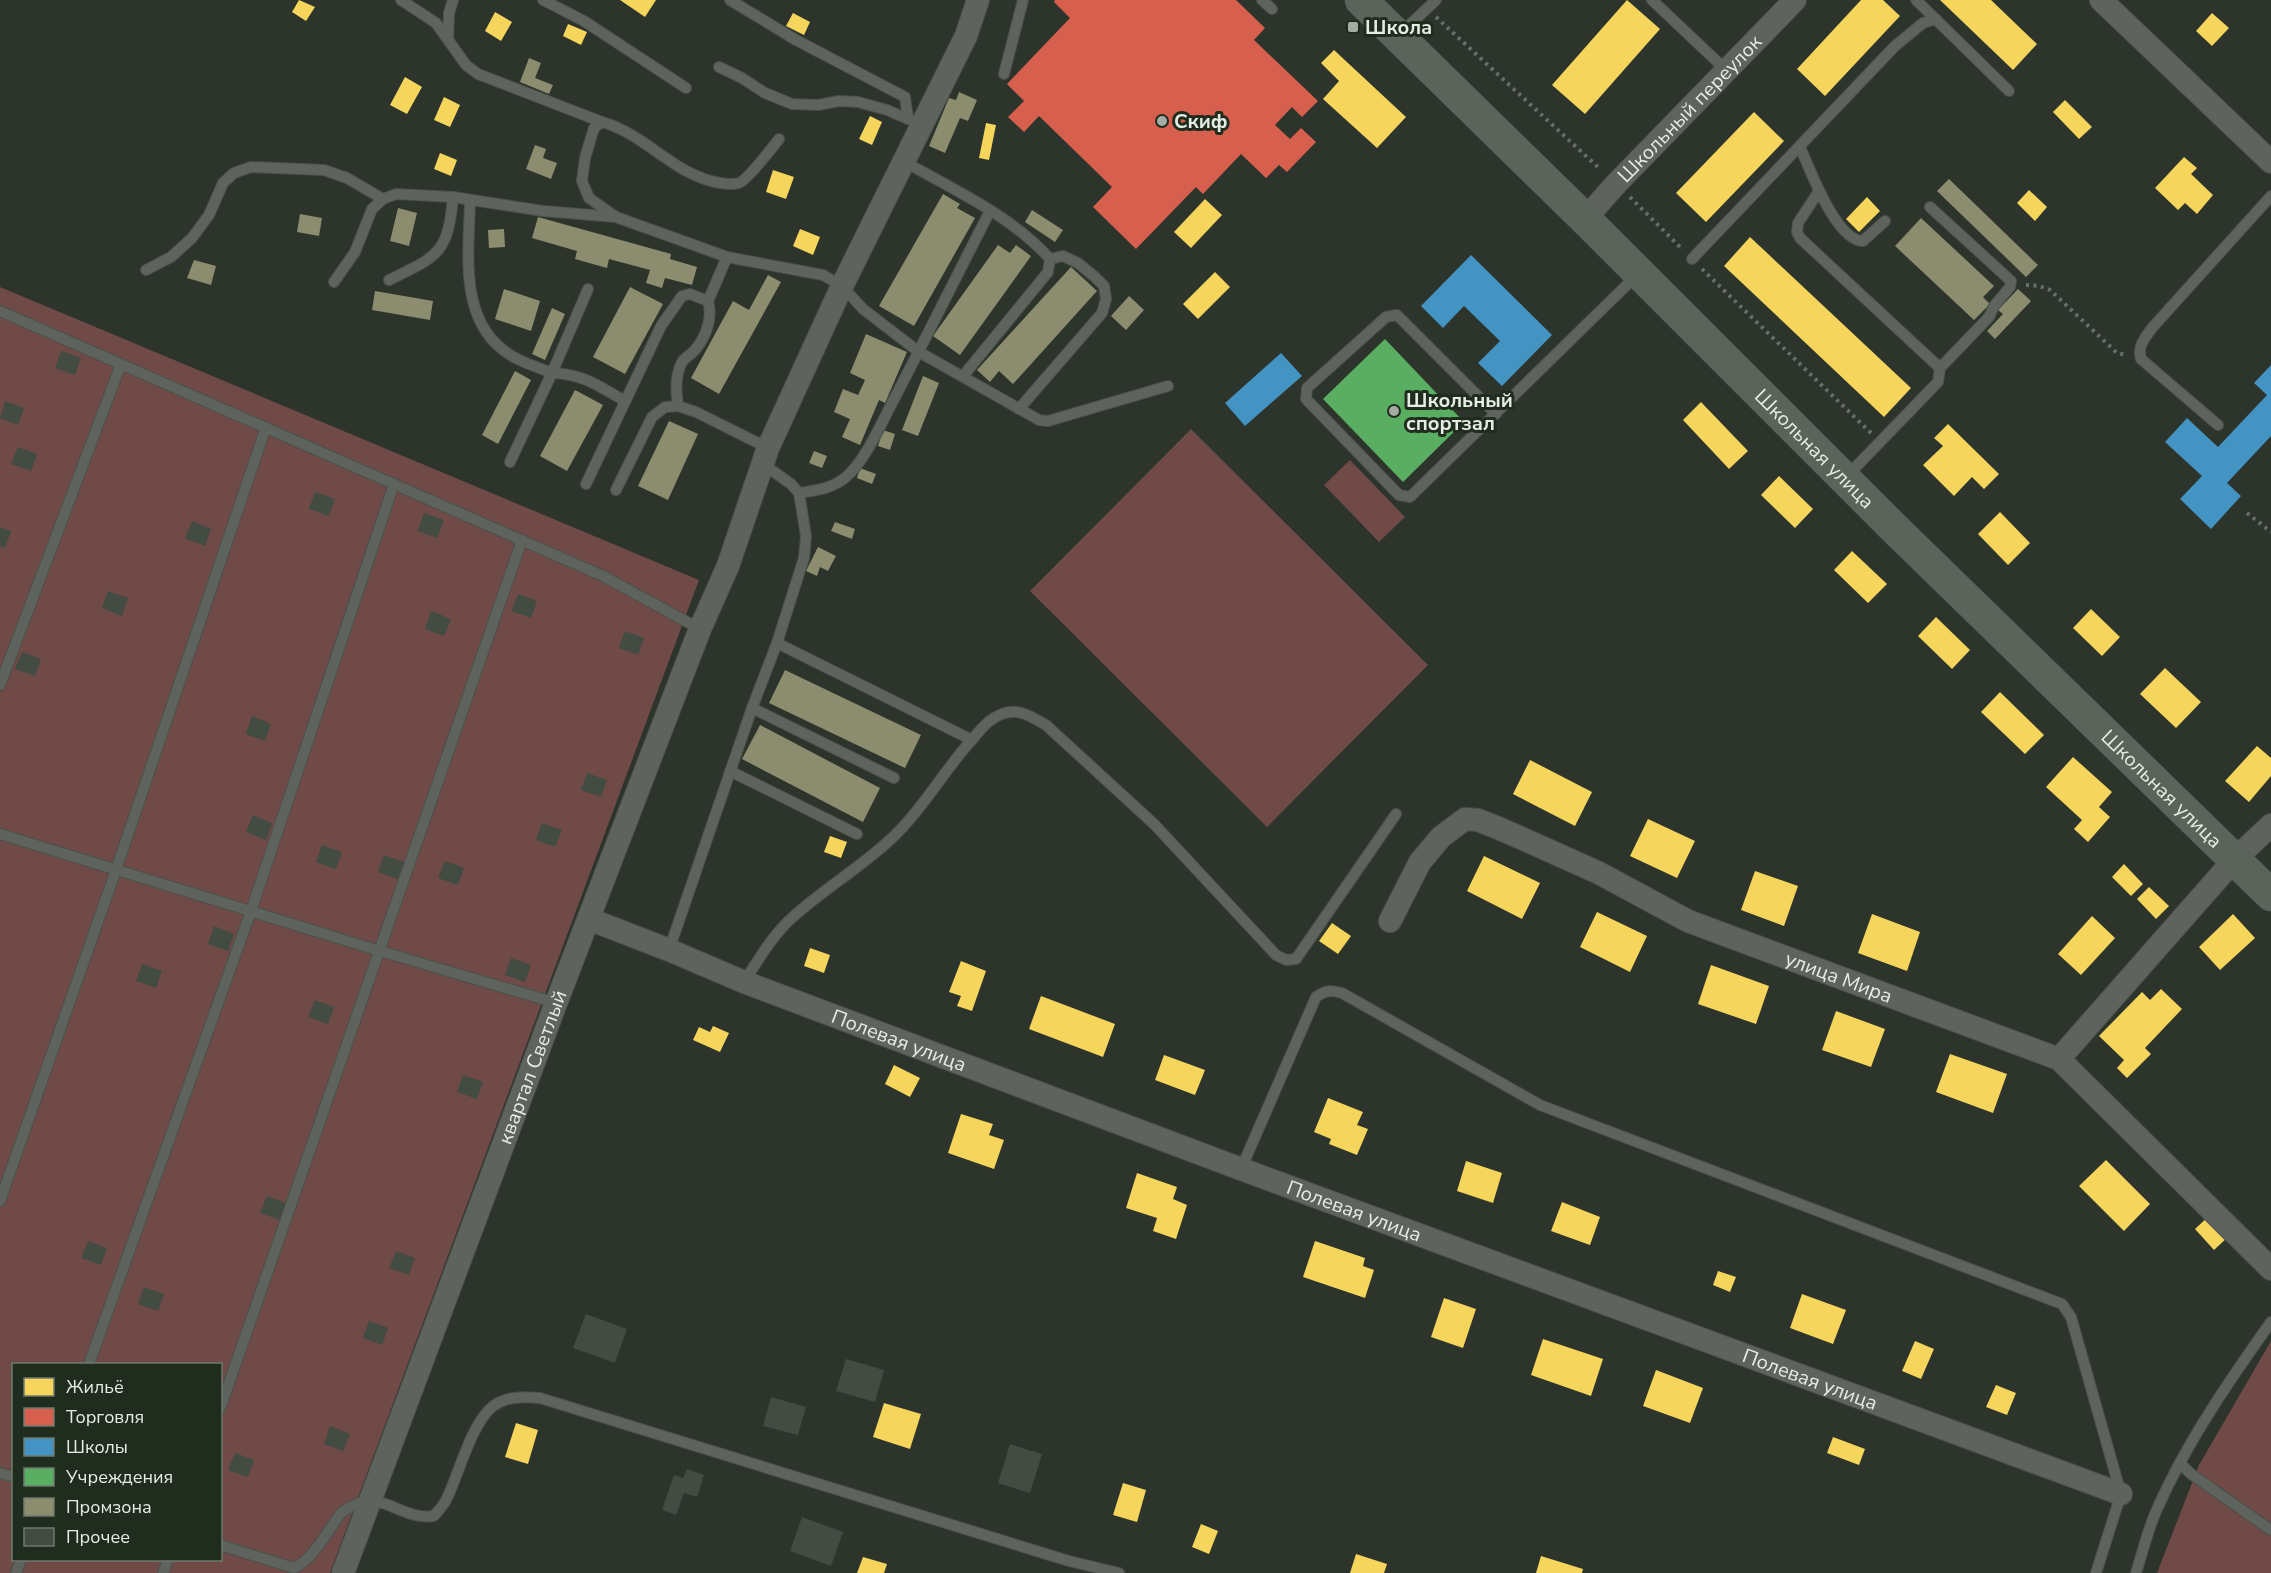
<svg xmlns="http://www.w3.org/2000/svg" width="2271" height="1573" font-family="'Nunito Sans',sans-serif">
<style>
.green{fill:#6f4a47;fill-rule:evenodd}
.homes{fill:#f6d55c}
.shops{fill:#d6604d}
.schools{fill:#4393c3}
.public{fill:#5aae61}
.industry{fill:#8c8c6e}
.building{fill:#424c42}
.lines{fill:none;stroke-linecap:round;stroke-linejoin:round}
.lane-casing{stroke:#4a514a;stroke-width:12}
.street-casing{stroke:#4a514a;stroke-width:24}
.secondary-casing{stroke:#4a514a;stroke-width:33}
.path{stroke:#686e68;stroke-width:4;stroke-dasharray:3 4.5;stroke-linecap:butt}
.lane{stroke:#5e645d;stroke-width:10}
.street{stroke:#5e645d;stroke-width:22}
.secondary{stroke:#5b645b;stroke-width:32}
.poi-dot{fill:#a4aca4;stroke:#1f2c1e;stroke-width:2}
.labels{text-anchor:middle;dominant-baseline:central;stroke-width:6;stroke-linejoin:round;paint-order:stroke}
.poi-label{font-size:20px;font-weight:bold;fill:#e4ede4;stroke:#1f2c1e;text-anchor:start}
.street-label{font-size:20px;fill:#e4ede4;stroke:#1f2c1e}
</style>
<rect width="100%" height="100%" fill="#2c342c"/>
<g class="green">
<path d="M0,287L699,580L330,1573H0ZM14,1364H220V1560H14Z"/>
<path d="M1191,429L1428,665L1267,827L1030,591Z"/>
<path d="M1350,460L1405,517L1379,542L1324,485Z"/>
<path d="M2271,1341V1573H2157L2199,1465Z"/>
</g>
<g class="homes">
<path d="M299,0L315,7L306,21L292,12Z"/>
<path d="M620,0H656L645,17Z"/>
<path d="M1627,0L1660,29L1585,114L1552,85Z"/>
<path d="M1861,0H1883L1900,16L1825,96L1797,69Z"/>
<path d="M1940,0H1991L2037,44L2013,70Z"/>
<path d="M495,12L512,22L501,41L485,31Z"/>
<path d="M793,13L810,22L804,35L786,26Z"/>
<path d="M2212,13L2229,28L2212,46L2196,31Z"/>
<path d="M568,24L587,32L581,45L563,36Z"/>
<path d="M1334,50L1406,117L1377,148L1323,99L1339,81L1321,63Z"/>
<path d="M405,77L422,87L407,114L390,105Z"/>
<path d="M444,97L460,105L450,127L434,120Z"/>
<path d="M2065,100L2092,127L2079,139L2053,112Z"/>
<path d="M1754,112L1784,141L1706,222L1676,193Z"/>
<path d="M870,116L882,122L872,145L859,139Z"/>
<path d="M986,123L996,125L989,160L979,158Z"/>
<path d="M440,153L457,160L451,176L434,169Z"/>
<path d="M2184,157L2197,168L2191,174L2213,195L2197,214L2185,203L2178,210L2155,188Z"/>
<path d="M773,170L794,177L786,199L766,192Z"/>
<path d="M2029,190L2047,207L2035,221L2017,203Z"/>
<path d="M1867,197L1880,211L1859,232L1846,219Z"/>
<path d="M1205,199L1222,215L1191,248L1174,232Z"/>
<path d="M800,229L820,237L813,255L793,246Z"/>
<path d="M1750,237L1911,388L1884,417L1724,266Z"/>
<path d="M1215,272L1230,287L1198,319L1183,304Z"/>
<path d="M1701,402L1748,451L1729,469L1683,420Z"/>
<path d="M1948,424L1999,474L1984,489L1972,477L1954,496L1923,465L1943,446L1934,438Z"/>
<path d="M1779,476L1813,509L1795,528L1761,495Z"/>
<path d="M2000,512L2030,543L2008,565L1978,534Z"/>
<path d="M1852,551L1887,584L1868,603L1834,570Z"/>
<path d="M2091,609L2120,637L2102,656L2073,628Z"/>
<path d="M1936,617L1970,650L1952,669L1918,636Z"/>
<path d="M2165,668L2201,702L2176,728L2140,694Z"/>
<path d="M2000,692L2044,735L2025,754L1981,712Z"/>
<path d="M2257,746L2271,758V776L2249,802L2225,781Z"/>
<path d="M2073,757L2112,792L2099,807L2110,817L2088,842L2074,829L2082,820L2046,787Z"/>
<path d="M1530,760L1592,792L1575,826L1513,794Z"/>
<path d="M1648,819L1695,841L1677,878L1630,856Z"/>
<path d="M830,836L847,842L841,858L824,852Z"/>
<path d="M1484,856L1540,883L1522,919L1467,891Z"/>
<path d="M2124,864L2143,884L2131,896L2112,877Z"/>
<path d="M1755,871L1798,886L1784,926L1741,910Z"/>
<path d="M2149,887L2169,906L2156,919L2137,899Z"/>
<path d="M1597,912L1647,936L1630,972L1580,947Z"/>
<path d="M1872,914L1920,932L1907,971L1858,953Z"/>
<path d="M2233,914L2255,938L2220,970L2199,947Z"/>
<path d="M2092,916L2115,938L2081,975L2058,954Z"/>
<path d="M1332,923L1351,936L1338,954L1319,941Z"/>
<path d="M810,948L830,955L824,973L804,966Z"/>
<path d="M961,961L986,971L972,1011L957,1006L961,996L949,992Z"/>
<path d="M1711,965L1769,986L1756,1024L1698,1004Z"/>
<path d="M2161,989L2182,1009L2145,1048L2151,1054L2127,1078L2117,1068L2124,1060L2099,1036L2142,992L2150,1000Z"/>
<path d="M1041,996L1115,1024L1103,1057L1029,1029Z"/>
<path d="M1836,1011L1885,1029L1871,1067L1822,1050Z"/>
<path d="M713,1026L729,1033L720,1052L693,1040L699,1027L710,1032Z"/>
<path d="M1950,1054L2007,1074L1993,1113L1936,1092Z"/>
<path d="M1164,1055L1205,1070L1195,1095L1155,1080Z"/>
<path d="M894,1065L920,1078L910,1097L885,1084Z"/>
<path d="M1328,1098L1363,1112L1357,1125L1368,1129L1357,1155L1329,1144L1331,1139L1314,1132Z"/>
<path d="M961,1114L993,1124L989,1135L1004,1140L994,1169L948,1153Z"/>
<path d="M2106,1160L2150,1204L2124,1231L2079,1186Z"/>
<path d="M1466,1161L1502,1173L1493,1203L1457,1191Z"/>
<path d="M1137,1173L1177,1187L1173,1199L1187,1205L1176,1239L1153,1231L1157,1218L1126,1208Z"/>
<path d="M1562,1202L1600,1217L1590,1245L1551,1231Z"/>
<path d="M2210,1215L2229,1236L2214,1250L2195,1229Z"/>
<path d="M1315,1241L1365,1258L1363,1266L1374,1270L1365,1298L1303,1277Z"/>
<path d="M1718,1271L1736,1277L1730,1292L1713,1285Z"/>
<path d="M1802,1294L1846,1310L1833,1344L1790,1328Z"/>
<path d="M1444,1298L1476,1309L1463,1348L1431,1337Z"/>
<path d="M1543,1339L1603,1359L1591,1396L1531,1375Z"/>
<path d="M1915,1341L1934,1349L1921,1379L1902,1371Z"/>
<path d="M1656,1370L1703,1388L1690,1423L1643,1406Z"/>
<path d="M1996,1385L2016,1393L2007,1415L1986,1407Z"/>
<path d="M884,1403L921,1414L910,1449L873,1437Z"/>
<path d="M516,1423L538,1430L528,1464L505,1457Z"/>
<path d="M1833,1437L1865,1449L1859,1465L1827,1453Z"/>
<path d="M1123,1483L1146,1490L1137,1522L1113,1515Z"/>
<path d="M1201,1524L1218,1531L1209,1554L1192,1547Z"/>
<path d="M1356,1554L1387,1564L1384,1573H1350Z"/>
<path d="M1541,1556L1583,1569L1582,1573H1536Z"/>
<path d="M863,1557L887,1564L884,1573H857Z"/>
</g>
<path class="shops" d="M1055,0H1236L1265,28L1254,40L1318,101L1302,117L1292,107L1275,125L1290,139L1301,128L1316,142L1287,172L1279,165L1266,178L1241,154L1203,194L1196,187L1136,249L1093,207L1112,187L1039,116L1024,132L1008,117L1024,101L1007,84L1070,18L1054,2Z"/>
<g class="schools">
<path d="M1471,255L1552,335L1502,386L1478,363L1500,341L1464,306L1443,328L1421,306Z"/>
<path d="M1281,353L1302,376L1245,426L1225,403Z"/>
<path d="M2271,365V436L2227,483L2241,496L2211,529L2180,499L2202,476L2165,442L2187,418L2218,447L2267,395L2254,383Z"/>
</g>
<path class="public" d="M1385,339L1464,422L1403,482L1323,399Z"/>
<g class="industry">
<path d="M529,58L541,63L535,78L553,85L549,94L520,82Z"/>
<path d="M959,92L977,100L968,121L960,118L945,153L929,146L949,98L956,100Z"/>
<path d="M535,145L546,149L543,158L557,163L551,179L526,169Z"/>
<path d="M1949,179L2038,265L2026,277L1937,191Z"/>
<path d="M943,194L960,204L957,208L975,218L914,326L879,306Z"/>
<path d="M398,208L417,213L409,246L390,241Z"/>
<path d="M1032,210L1063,230L1055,242L1025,222Z"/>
<path d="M300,214L322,218L319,236L297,232Z"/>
<path d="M538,217L671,254L670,259L697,267L692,285L665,278L662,288L646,283L650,270L609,259L607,268L575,259L577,251L532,238Z"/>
<path d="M1921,218L1994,286L1983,297L1990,304L1974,320L1895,246Z"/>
<path d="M504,229L505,247L489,248L488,230Z"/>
<path d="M998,245L1010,253L1016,245L1031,256L960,355L933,336Z"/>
<path d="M194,260L216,266L211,285L187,278Z"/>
<path d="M1071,267L1097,291L1013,384L999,371L990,382L977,370Z"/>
<path d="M768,275L781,282L719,394L691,378L733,301L749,310Z"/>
<path d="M630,287L663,304L625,374L593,357Z"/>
<path d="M504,289L540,301L531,331L495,319Z"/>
<path d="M2018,289L2031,301L1995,339L1987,331L2003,314L1998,310Z"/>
<path d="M375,291L433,301L430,320L372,310Z"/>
<path d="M1129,296L1144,310L1126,330L1111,316Z"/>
<path d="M552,308L565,314L545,360L532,354Z"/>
<path d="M866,334L907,352L885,403L879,400L860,445L842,437L850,419L834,412L843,389L858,395L865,380L850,373Z"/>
<path d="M515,371L531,380L498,444L482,435Z"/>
<path d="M923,376L939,383L918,436L902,430Z"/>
<path d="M575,390L603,405L567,471L540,456Z"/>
<path d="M669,421L698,434L668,500L638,486Z"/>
<path d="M883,430L895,434L890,450L878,446Z"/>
<path d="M814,451L827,456L822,468L809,463Z"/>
<path d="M860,468L876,474L872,484L857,478Z"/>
<path d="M835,522L855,529L852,539L831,531Z"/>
<path d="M818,547L836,556L828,571L820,567L817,576L806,571Z"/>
<path d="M785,670L921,735L905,768L769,703Z"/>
<path d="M760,725L880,788L863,822L742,759Z"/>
</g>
<g class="building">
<path d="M61,351L81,358L75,375L55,368Z"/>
<path d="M5,401L24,408L18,425L0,418Z"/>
<path d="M18,447L37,454L31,471L11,464Z"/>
<path d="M315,492L335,499L329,516L309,509Z"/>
<path d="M424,513L444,520L437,538L418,531Z"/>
<path d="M192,521L211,529L205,546L185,538Z"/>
<path d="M0,527L11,531L5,548L0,546Z"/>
<path d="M108,591L128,598L122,616L102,608Z"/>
<path d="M518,594L537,601L531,618L511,611Z"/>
<path d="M431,611L451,619L444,636L425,629Z"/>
<path d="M625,631L644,638L638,655L619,648Z"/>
<path d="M22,652L41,659L35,676L15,669Z"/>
<path d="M252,716L271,724L265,741L246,734Z"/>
<path d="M587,773L607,780L601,797L581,790Z"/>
<path d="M253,815L272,823L266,840L246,832Z"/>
<path d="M542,823L562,830L555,847L536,840Z"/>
<path d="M322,845L342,852L336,869L316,862Z"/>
<path d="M384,855L404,862L398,879L378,872Z"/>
<path d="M445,861L464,868L458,885L438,878Z"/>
<path d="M214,926L234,934L228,951L208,944Z"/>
<path d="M511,958L531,965L525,982L505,975Z"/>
<path d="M142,964L162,971L156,988L136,981Z"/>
<path d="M315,1000L334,1007L328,1024L308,1017Z"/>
<path d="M463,1075L483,1082L477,1099L457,1092Z"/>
<path d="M267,1196L286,1203L280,1220L260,1213Z"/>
<path d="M88,1241L107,1248L101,1265L81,1258Z"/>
<path d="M396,1251L415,1258L409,1275L389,1268Z"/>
<path d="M144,1287L164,1294L158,1311L138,1304Z"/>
<path d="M586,1314L627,1329L615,1363L573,1348Z"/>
<path d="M369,1321L388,1328L382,1345L363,1338Z"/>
<path d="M846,1359L884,1370L875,1402L836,1391Z"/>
<path d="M771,1397L806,1407L798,1435L763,1426Z"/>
<path d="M330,1426L350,1434L343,1451L324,1444Z"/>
<path d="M1010,1444L1042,1454L1030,1493L998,1483Z"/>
<path d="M235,1453L254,1460L248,1477L228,1470Z"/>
<path d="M687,1469L704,1475L697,1497L684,1493L676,1515L662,1510L674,1475L683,1478Z"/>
<path d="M802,1517L843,1532L831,1566L790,1551Z"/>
</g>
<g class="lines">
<g class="lane-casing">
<g id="lane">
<path d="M401,0L436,23L466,65L478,74L602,122"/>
<path d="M543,0L584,21L686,88"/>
<path d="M730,0L796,40L905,97L908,119L924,123"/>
<path d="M1262,0L1272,9"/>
<path d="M1652,0L1726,70"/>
<path d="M1916,0L2009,91"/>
<path d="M1399,35L1436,0"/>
<path d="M448,39L449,13L453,0"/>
<path d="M719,67L742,78L765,93L792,104L818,105L839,101L858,102L887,110L908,119"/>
<path d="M1004,74L1023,0"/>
<path d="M779,139C772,148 747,180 739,183C732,185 726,184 720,183C673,175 646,134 602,122L594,128L585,158L582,181L589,198L616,217L727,257L823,275L842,286L863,309L919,352L1039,420L1048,421L1168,386"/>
<path d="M1800,147C1810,169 1836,241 1863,241L1885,221"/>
<path d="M905,162C954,190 1012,216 1050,259L1048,272L963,376"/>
<path d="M1819,191L1798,223L1797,232L1800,238L1940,368L1938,382L1847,476"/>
<path d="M470,201C469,249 459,315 502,349C516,361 535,366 552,373L588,289"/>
<path d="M1930,207L2011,281L2010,287L1994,306L1989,317L1940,368"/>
<path d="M1692,259L1895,46L1923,23L1936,19"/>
<path d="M146,270L171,257L192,238L209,215L223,183L234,173L251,167L324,170L347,178L383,199"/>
<path d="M389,280C438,256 448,254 453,197"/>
<path d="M334,282L355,252L372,209L383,199L396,194L453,197L543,211L616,217"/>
<path d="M708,301L727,257"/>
<path d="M0,311L603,576L700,629"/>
<path d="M1019,409L1102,313L1106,299L1104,286L1095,277L1078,263L1063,256L1050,259"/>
<path d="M1496,414L1397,315L1386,317L1307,388L1306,399L1399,495L1410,497L1637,275"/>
<path d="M2218,425L2141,359C2137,346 2145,338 2152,328L2271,196"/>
<path d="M510,462L552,373C584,374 598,386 625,401"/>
<path d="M586,484L661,326L682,296L690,294L708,301C713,318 706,337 695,350C690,356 684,357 681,364C675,378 676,391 678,406"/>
<path d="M616,490L652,417L665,407L678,406L696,412L768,448"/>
<path d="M799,493C816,490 832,489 846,477C865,461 880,426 892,403C925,340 957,275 990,211"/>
<path d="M777,643L972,740"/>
<path d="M0,685L121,364"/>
<path d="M752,708L894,778"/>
<path d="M730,771L857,834"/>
<path d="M0,834L380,951L556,1003"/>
<path d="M669,950L752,708L777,643L804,558L806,536L799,493L791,484L763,464"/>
<path d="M744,982C759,959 773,934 794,916C824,889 861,867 891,839C921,811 942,774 969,743C976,736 983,725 991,720C1013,705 1026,713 1046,725L1154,824L1276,955L1286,960L1296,959L1396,814"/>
<path d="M1241,1169L1316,997C1326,990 1331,990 1342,993L1540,1105L2062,1304L2071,1317L2121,1494L2096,1573"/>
<path d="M0,1201L116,870L266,427"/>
<path d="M89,1364L251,911L394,484"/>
<path d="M220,1409L522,540"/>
<path d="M2180,1463L2191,1474L2271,1530"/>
<path d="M0,1473L14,1477"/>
<path d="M220,1545L294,1568C312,1561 329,1529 341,1513C382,1483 396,1521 434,1516C437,1512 442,1507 445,1502C459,1477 472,1414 500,1402C513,1396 526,1397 540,1398L1069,1561L1119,1573"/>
<path d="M16,1573L21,1560"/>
<path d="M163,1573L168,1560"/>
<path d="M2136,1573C2143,1551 2148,1528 2158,1507C2187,1442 2229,1381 2271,1322"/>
</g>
</g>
<g class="street-casing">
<g id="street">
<path d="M2101,0L2271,162"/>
<path id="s1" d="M1585,219L1616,184L1795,0"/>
<path id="s2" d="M589,919L669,950L744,982L1241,1169L2121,1494"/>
<path id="s3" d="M1390,921L1420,862L1441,837L1465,819L1478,820L1503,830L1599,873L1688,921L2059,1059L2271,1269"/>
<path d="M2059,1059L2234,860L2271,825"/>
<path id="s4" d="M343,1573L556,1003L700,629L728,566L768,448L842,286L966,36L978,0"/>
</g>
</g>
<g class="secondary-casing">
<g id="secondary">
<path id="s5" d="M1361,0L1585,219L1894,528L2271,895"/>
</g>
</g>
<g class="path">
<path d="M1436,17L1600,169"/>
<path d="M1630,197L1682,249"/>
<path d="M1702,269L1871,433"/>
<path d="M2026,285L2039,286L2050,290L2117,353L2127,355"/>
<path d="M2247,513L2271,532"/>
</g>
<use href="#lane" class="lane"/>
<use href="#street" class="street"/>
<use href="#secondary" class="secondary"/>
</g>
<g class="poi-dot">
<rect x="1347" y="21" width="12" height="12" rx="3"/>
<circle cx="1162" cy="121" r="6"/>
<circle cx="1394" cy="411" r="6"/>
</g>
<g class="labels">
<g class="poi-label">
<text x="1365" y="27">Школа</text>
<text x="1174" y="121">Скиф</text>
<text x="1406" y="400">Школьный<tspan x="1406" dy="23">спортзал</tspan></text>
</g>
<g class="street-label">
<text stroke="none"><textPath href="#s1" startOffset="152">Школьный переулок</textPath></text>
<text stroke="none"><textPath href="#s5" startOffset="638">Школьная улица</textPath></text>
<text stroke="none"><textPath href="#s5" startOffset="1124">Школьная улица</textPath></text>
<text stroke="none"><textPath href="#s3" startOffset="536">улица Мира</textPath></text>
<text stroke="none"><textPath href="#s2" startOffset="333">Полевая улица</textPath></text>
<text stroke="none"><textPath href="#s4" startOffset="540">квартал Светлый</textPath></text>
<text stroke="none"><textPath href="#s2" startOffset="819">Полевая улица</textPath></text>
<text stroke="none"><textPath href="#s2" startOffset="1305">Полевая улица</textPath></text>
</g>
</g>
<rect x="12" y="1363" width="210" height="198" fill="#1f2c1e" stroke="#6e796d" stroke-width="1.5"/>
<rect x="24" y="1378" width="30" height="18" fill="#f6d55c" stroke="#6e796d" stroke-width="1.5"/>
<text x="66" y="1393" font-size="18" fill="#e4ede4">Жильё</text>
<rect x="24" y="1408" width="30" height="18" fill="#d6604d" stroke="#6e796d" stroke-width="1.5"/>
<text x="66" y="1423" font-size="18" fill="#e4ede4">Торговля</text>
<rect x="24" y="1438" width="30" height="18" fill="#4393c3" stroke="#6e796d" stroke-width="1.5"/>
<text x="66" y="1453" font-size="18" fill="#e4ede4">Школы</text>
<rect x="24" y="1468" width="30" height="18" fill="#5aae61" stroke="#6e796d" stroke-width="1.5"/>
<text x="66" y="1483" font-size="18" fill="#e4ede4">Учреждения</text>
<rect x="24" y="1498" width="30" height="18" fill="#8c8c6e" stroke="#6e796d" stroke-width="1.5"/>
<text x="66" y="1513" font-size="18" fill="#e4ede4">Промзона</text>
<rect x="24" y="1528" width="30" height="18" fill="#424c42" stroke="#6e796d" stroke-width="1.5"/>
<text x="66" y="1543" font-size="18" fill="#e4ede4">Прочее</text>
</svg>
